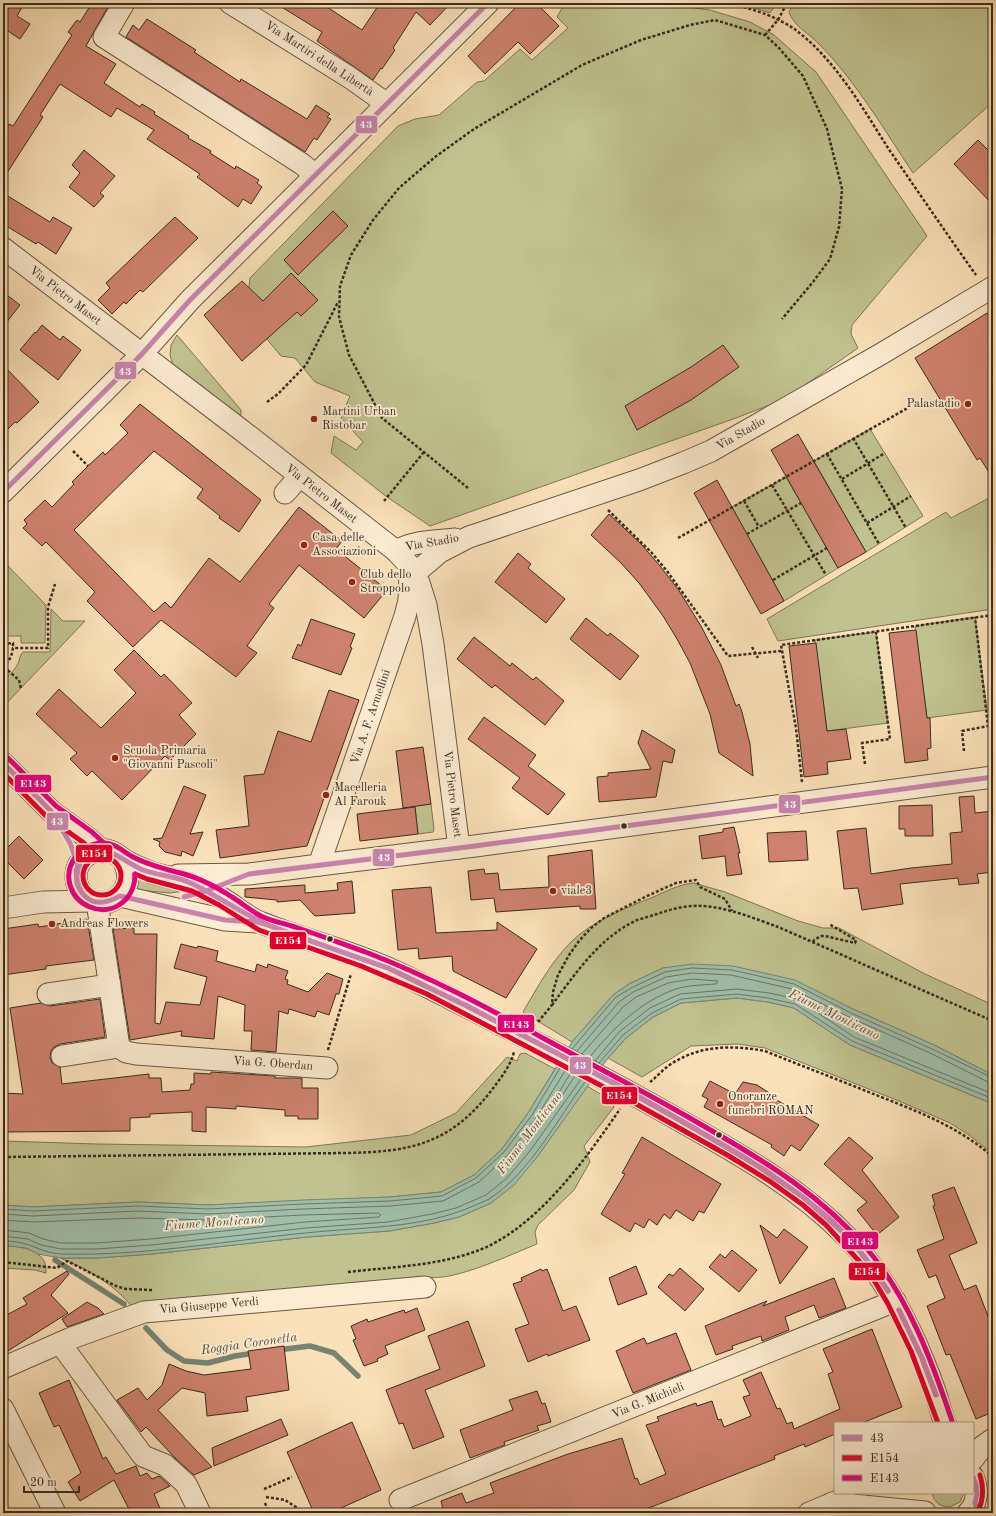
<svg xmlns="http://www.w3.org/2000/svg" width="996" height="1516" font-family="'Old Standard TT',serif">
<style>
.green{fill:#c0c28f;stroke:#7c7757}
.water{fill:#a0bea9;stroke:#778472}
.lines{fill:none;stroke-linecap:round;stroke-linejoin:round}
.shore{stroke:#6c7564;stroke-width:1}
.stream{stroke:#778472;stroke-width:5.5}
.building{fill:#cf826f;stroke:#392c1f}
.minor-casing{stroke:#6a5946;stroke-width:23}
.path{stroke:#392c1f;stroke-width:2.5;stroke-dasharray:3 2;stroke-linecap:butt}
.minor{stroke:#fcecd2;stroke-width:21}
.bus-1-casing{stroke:#fcecd2;stroke-width:8}
.bus-2-casing{stroke:#fcecd2;stroke-width:8}
.bus-3-casing{stroke:#fcecd2;stroke-width:8}
.bus-1{stroke:#c884ae;stroke-width:5}
.bus-2{stroke:#e4002b;stroke-width:5}
.bus-3{stroke:#e5007d;stroke-width:5}
.poi-dot{fill:#8f2418;stroke:#fcecd2;stroke-width:1.5}
.bus-dot{fill:#392c1f;stroke:#fcecd2;stroke-width:1.5}
.labels{text-anchor:middle;dominant-baseline:central;stroke-width:3.5;stroke-linejoin:round;paint-order:stroke}
.street-label{font-size:12px;fill:#392c1f;stroke:#fcecd2}
.poi-label{font-size:12px;fill:#392c1f;stroke:#fcecd2;text-anchor:start}
.water-label{font-size:13px;font-style:italic;fill:#535042;stroke:#fcecd2}
.line-badge{stroke:#fcecd2;stroke-width:1.5}
.badge-label{font-size:11px;text-anchor:middle;font-weight:bold;fill:#fff}
</style>
<rect width="100%" height="100%" fill="#fbe1b9"/>
<filter id="stains"><feTurbulence type="fractalNoise" baseFrequency=".005" numOctaves="4"/><feColorMatrix values="0 0 0 0 .2 0 0 0 0 .09 0 0 0 0 .02 0 0 0 .5 -.17"/></filter>
<radialGradient id="worn" r=".72"><stop offset=".6" stop-color="#630" stop-opacity="0"/><stop offset="1" stop-color="#630" stop-opacity=".3"/></radialGradient>
<g class="green">
<path d="M565,3H660L710,10L750,22L774,35L816,72L927,236L852,325L851,334L858,348L785,399L736,418L430,526L387,497L331,453L334,436L356,450L363,442L341,418L350,396L315,382L295,358L281,356L246,314L250,278L398,126L415,119L439,115L477,82L484,81L520,49L532,60L568,28L557,17Z"/>
<path d="M739,3H777L770,13Z"/>
<path d="M794,3H993V102L913,173C883,128 856,81 818,43C808,33 793,25 789,12Z"/>
<path d="M177,335L241,410V415L238,417L174,369L170,355L171,345Z"/>
<path d="M870,429L923,516L866,552L814,461Z"/>
<path d="M786,477L838,568L784,601L732,507Z"/>
<path d="M989,498L993,523V609L778,641L767,619L946,512L951,518Z"/>
<path d="M3,561L46,605L45,643H21V636H4Z"/>
<path d="M51,609L63,621H85L3,707V679C10,675 16,669 19,661C20,657 20,655 23,652H50Z"/>
<path d="M975,617L987,710L927,718L915,626Z"/>
<path d="M876,632L888,723L827,731L815,640Z"/>
<path d="M431,804L434,829L433,832L418,834L415,806Z"/>
<path d="M138,877L191,890L170,893L137,890Z"/>
<path d="M694,883L725,892L798,921L823,928H839L925,974L993,1005V1075L934,1045L853,1009L663,968L629,984L613,995L572,1042L523,1012C537,988 551,962 571,942C591,922 625,908 651,898C665,892 679,884 694,883Z"/>
<path d="M737,998L768,1002L794,1008L850,1045L993,1104V1154L969,1135L950,1123L899,1101L765,1048L738,1044L691,1046L642,1077L608,1058L626,1038L653,1017L681,1003Z"/>
<path d="M525,1053L555,1069L528,1113L502,1149L474,1175L441,1192L390,1197L208,1205L138,1202L33,1207L3,1205V1141L97,1144L306,1147L411,1135L456,1113L507,1057L517,1061L520,1054Z"/>
<path d="M587,1086L612,1101L614,1107L584,1146L590,1162L574,1190L538,1225L535,1232L537,1244C512,1254 453,1282 428,1277L133,1308C114,1284 88,1269 60,1258H97L152,1254L307,1237L389,1231L434,1223L459,1217L491,1203L537,1157Z"/>
<path d="M3,1245C17,1247 36,1247 44,1261C46,1264 46,1269 46,1273L35,1270L3,1268Z"/>
<path d="M932,1493H964L960,1502L950,1507C941,1507 934,1503 932,1493Z"/>
</g>
<path class="water" d="M692,964L733,966L795,980L853,1009L934,1045L993,1075V1104L850,1045L794,1008L768,1002L737,998L681,1003L653,1017L626,1038L608,1058L537,1157L514,1185L491,1203L459,1217L434,1223L389,1231L307,1237L152,1254L97,1258H60L38,1254L26,1248L3,1245V1205L33,1207L138,1202L208,1205L303,1200L390,1197L441,1192L474,1175L502,1149L528,1113L572,1042L613,995L629,984L663,968Z"/>
<g class="lines">
<g class="shore">
<path d="M572,1049L615,998L631,988L665,972L692,968L732,970L794,984L851,1013L932,1049L993,1078"/>
<path d="M577,1051L619,1002L633,992L666,977L692,973L731,975L792,989L849,1017L930,1053L988,1082L993,1083"/>
<path d="M582,1054L623,1007L636,997L668,983L692,979L718,981L716,984C704,985 688,985 676,989C641,1001 612,1029 589,1058"/>
<path d="M595,1061L619,1032L650,1008L680,994L737,989L769,993L797,999L854,1037L993,1094"/>
<path d="M599,1063L623,1035L652,1013L681,999L737,994L768,998L795,1004L852,1041L993,1099"/>
<path d="M570,1074L547,1112V1114H550L575,1076"/>
<path d="M3,1209L33,1211L138,1206L208,1209L303,1204L390,1201L442,1196L476,1178L504,1152L532,1115L560,1068"/>
<path d="M3,1214L33,1216L138,1211L208,1214L303,1209L390,1206L443,1201L479,1182L508,1155L536,1118L565,1071"/>
<path d="M3,1220L33,1222L138,1218L208,1220L303,1215L378,1213L381,1215L379,1217L305,1222L151,1239L96,1243H61L43,1239L29,1233L3,1230"/>
<path d="M3,1236L28,1239L41,1245L61,1249H97L151,1245L306,1228L388,1222L432,1214L456,1208L486,1195L507,1178L530,1151L581,1079"/>
<path d="M3,1241C11,1241 21,1242 29,1245C40,1249 50,1254 63,1254C144,1256 225,1241 305,1233C361,1227 419,1229 471,1207C477,1204 484,1202 489,1199C529,1174 558,1118 585,1082"/>
</g>
<g class="stream">
<path d="M55,1260L124,1304"/>
<path d="M146,1328L167,1350L184,1361L208,1363L235,1356L255,1353"/>
<path d="M278,1350L310,1346L334,1353L358,1376"/>
</g>
</g>
<g class="building">
<path d="M3,3H12L21,9L17,16L30,24L20,39L8,31L3,39Z"/>
<path d="M92,3H110L86,46L116,64L104,83L140,107L142,104L155,112L154,114L189,136L188,138L211,151L210,153L235,169L236,166L259,180L257,183L262,187L251,204L243,199L238,207L197,177L200,174L147,139L154,130L117,108L111,117L60,84L40,115L43,117L3,179V133L9,124L13,126L72,35L68,32L77,20L80,22Z"/>
<path d="M275,3H321L362,30L380,3H451L430,25L416,12L393,48L395,50L382,69L381,68L373,80L317,41L322,32Z"/>
<path d="M520,3H536L559,26L530,54L518,42L485,74L468,56Z"/>
<path d="M147,19L196,50L194,52L240,82L241,79L307,119L316,105L330,114L327,117L331,119L317,140L314,138L305,152L126,37L133,25L139,30Z"/>
<path d="M978,140L993,155V205L954,164Z"/>
<path d="M84,150L115,176L100,193L104,196L94,207L69,187L80,173L72,165Z"/>
<path d="M3,193L50,222L53,217L72,228L56,254L38,242L36,244L3,224Z"/>
<path d="M333,211L348,226L298,275L284,260Z"/>
<path d="M175,217L198,238L143,292L140,290L126,304L124,302L112,314L98,300L110,288L106,283Z"/>
<path d="M291,273L318,300L301,316L297,312L242,361L204,315L242,281L263,301Z"/>
<path d="M3,292L20,305L3,327Z"/>
<path d="M987,313L993,323V479L980,458L977,460L915,358Z"/>
<path d="M42,325L60,340L63,336L81,350L58,380L20,350L35,332L36,333Z"/>
<path d="M723,345L739,367L691,400L637,430L625,406L691,367Z"/>
<path d="M3,365L39,402L17,423L15,422L3,434Z"/>
<path d="M140,404L261,500L239,532L219,518L220,516L197,498L203,489L154,451L74,530L154,612L165,602L171,608L209,558L240,582L299,507L342,541L336,549L387,590L364,618L299,565L269,604L274,608L247,646L257,653L236,677L161,620L133,647L87,601L95,592L46,542L42,546L23,528L27,524L24,520L45,500L52,507L74,484L72,482L88,466L103,452L105,455L128,433L120,425Z"/>
<path d="M798,434L866,552L838,568L771,450Z"/>
<path d="M717,480L784,601L761,614L694,493Z"/>
<path d="M609,514L641,544L660,566L678,589L701,626L721,665L736,706L739,704L742,712L750,744L753,776L719,753L710,714L690,663L677,639L663,616L639,583L621,563L591,535Z"/>
<path d="M518,553L531,564L528,568L565,599L546,623L495,582Z"/>
<path d="M586,618L608,636L610,633L639,656L620,680L570,639Z"/>
<path d="M311,619L355,634L350,647L352,648L341,675L292,658L298,644L301,646Z"/>
<path d="M916,630L927,718H930L931,748L927,749L928,760L905,763L889,633Z"/>
<path d="M474,637L510,666L512,663L533,680L536,677L564,701L545,725L495,685L492,688L457,659Z"/>
<path d="M816,643L827,731L846,729L851,759L827,762L828,774L804,777L789,646Z"/>
<path d="M134,650L161,677L164,674L192,703L179,715L196,734L170,760L165,756L122,800L92,771L87,776L70,759L77,753L36,714L59,689L101,728L136,693L114,670Z"/>
<path d="M329,690L359,700L307,846L220,858L216,830L249,826L244,776L264,774L278,731L311,742Z"/>
<path d="M484,717L536,755L528,766L565,794L548,815L512,788L520,778L468,739Z"/>
<path d="M642,730L675,750L672,763L663,761L656,797L599,802L597,777L608,776V773L651,769L638,743Z"/>
<path d="M423,747L431,804L403,808L396,751Z"/>
<path d="M184,786L206,795L190,834L203,832L193,856L182,851L181,856L165,852L159,846L160,842L153,839L162,838Z"/>
<path d="M974,796L975,813L993,811V872L977,874L979,883L959,885L958,878L900,884L903,904L862,910L858,888L844,889L837,831L866,828L871,874L911,868L952,864L950,833L962,832L959,797Z"/>
<path d="M932,805L933,836H905V829H899V806Z"/>
<path d="M415,807L418,834L360,841L357,814Z"/>
<path d="M734,827L740,853H738L742,874L727,876L725,856L702,859L699,836L723,832V829Z"/>
<path d="M806,831L808,860L769,862L767,833Z"/>
<path d="M19,836L43,860L24,879L3,858V852Z"/>
<path d="M592,850L596,909H580V906L496,912L494,898L471,900L468,871L484,869L485,874L498,873L500,890L549,887L548,856Z"/>
<path d="M352,881L355,913L315,916L300,900L277,902V900L245,897V889L305,885V893L338,890L337,883Z"/>
<path d="M431,887L436,933L497,930V922L537,949L506,998L453,971L452,956L419,959L418,948L398,950L392,890Z"/>
<path d="M87,919L94,960L46,966V969L3,975V929L38,924L39,927Z"/>
<path d="M134,928V934H157L155,1023L160,1024L166,1002L200,1005L207,977L174,968L181,944L197,948L198,946L218,951L216,961L255,972L257,964L267,968L268,964L288,971L285,979L288,980L287,984L308,992L327,973L343,979L339,994H336L329,1015L317,1011L315,1017L289,1009L288,1014L279,1011L276,1052L251,1050L252,1031H244L245,1005L218,996L214,1039L181,1036L182,1031L130,1040L113,929Z"/>
<path d="M100,999L105,1037L60,1044L54,1047L51,1051L50,1057L52,1063L60,1067L62,1084L149,1074V1078H161L162,1092L190,1090L191,1084H194V1073L211,1074V1072L275,1076V1078H302V1088H318V1119H298V1116H285V1110L236,1106V1109L206,1107V1132L192,1131V1112L150,1114V1117L130,1118V1131L3,1132V1093L23,1094L10,1008L41,1003L50,1006Z"/>
<path d="M710,1081L735,1094L743,1082L757,1085L771,1094L770,1096L819,1125L800,1151L791,1145L784,1156L771,1147L772,1145L704,1107L708,1099L702,1096Z"/>
<path d="M642,1137L721,1184L704,1213L699,1211L693,1221L676,1210L670,1219L664,1214L657,1225L649,1219L644,1228L635,1223L630,1232L601,1214L625,1174L622,1173Z"/>
<path d="M849,1137L873,1158L862,1170L899,1217L877,1235L857,1210L867,1202L824,1164Z"/>
<path d="M954,1187L977,1243L949,1255L964,1290L976,1285L993,1329V1412L976,1419L950,1354L946,1355L927,1306L945,1298L936,1275L929,1278L917,1250L944,1239L933,1206L935,1205L932,1195Z"/>
<path d="M760,1225L777,1238L784,1229L808,1247L780,1284Z"/>
<path d="M732,1250L757,1270L739,1292L709,1267L720,1254L725,1258Z"/>
<path d="M636,1266L647,1294L618,1305L609,1278Z"/>
<path d="M680,1268L704,1289L685,1311L658,1287L669,1274L673,1276Z"/>
<path d="M541,1269L542,1271L547,1269L563,1311L576,1306L590,1340L548,1356L547,1354L528,1362L515,1329L529,1324L513,1284L522,1281L521,1278Z"/>
<path d="M67,1271L69,1274L51,1295L68,1313L3,1354V1317L27,1304L23,1298Z"/>
<path d="M834,1278L846,1308L819,1318L814,1305L785,1317L789,1330L762,1341L761,1336L732,1346L733,1349L716,1355L705,1326L767,1301L763,1306Z"/>
<path d="M87,1302L98,1308L104,1314L67,1327L62,1319Z"/>
<path d="M417,1308L425,1330L385,1346L388,1354L377,1359L378,1361L364,1366L353,1340L356,1339L351,1326L367,1319L368,1322L404,1310L405,1313Z"/>
<path d="M468,1321L485,1366L425,1390L444,1437L413,1449L403,1423L399,1424L386,1390L440,1369L428,1336Z"/>
<path d="M872,1329L902,1407L862,1423H835V1434L805,1447L804,1444L774,1456L775,1459L636,1513H444L441,1501L462,1493L466,1503L494,1493L490,1483L568,1454L622,1438L635,1479L637,1478L640,1485L666,1474L646,1425L659,1421L657,1417L696,1403L697,1406L712,1401L718,1420L721,1419L724,1427L751,1416L743,1397L750,1395L743,1380L761,1372L777,1409L780,1408L787,1424L792,1422L794,1429L840,1409L828,1374L833,1372L823,1349Z"/>
<path d="M676,1333L691,1370L633,1393L616,1351L644,1338L647,1344Z"/>
<path d="M284,1346L289,1390L246,1397L248,1411L207,1416L205,1393L182,1388L158,1410L212,1467L194,1475L175,1458L146,1427L141,1432L117,1400L138,1388L147,1400L162,1385L169,1364L186,1371L204,1375L251,1369L248,1351Z"/>
<path d="M69,1380L103,1459L106,1457L116,1474L136,1466L140,1476L147,1473L152,1479L159,1476L170,1486L154,1494L162,1513H131L114,1480L80,1501L68,1482L81,1473L59,1425L54,1427L39,1393Z"/>
<path d="M537,1391L542,1404L545,1403L551,1422L537,1426L539,1430L504,1442L505,1445L470,1458L460,1430L513,1410L509,1400Z"/>
<path d="M281,1419L288,1435L214,1466L212,1448Z"/>
<path d="M352,1422L381,1490L330,1513H314L287,1452Z"/>
</g>
<g class="lines">
<g class="minor-casing">
<g id="minor">
<path d="M124,3L104,37L302,164L315,175"/>
<path d="M230,3L349,77L387,104"/>
<path d="M3,248L240,429L396,551L410,566L419,583L426,605L433,644L459,848"/>
<path d="M3,492L141,355L190,300L488,3"/>
<path d="M285,493L299,477"/>
<path d="M396,551C413,541 435,541 455,539"/>
<path d="M414,574L440,552L469,537L639,480L683,463L711,451L881,354L993,287"/>
<path d="M3,763L51,811L88,838L101,850"/>
<path d="M123,860C142,894 99,918 81,892C76,885 75,876 77,869C82,853 102,845 116,854C120,856 122,859 126,861C133,865 140,868 148,871C159,876 171,877 183,880C195,883 221,897 231,904C241,911 251,919 262,923C305,940 350,951 392,970C438,991 482,1015 527,1038C575,1063 623,1088 670,1115C733,1151 797,1185 848,1238C888,1280 917,1339 936,1394C939,1404 941,1413 945,1423"/>
<path d="M319,865L405,616L409,600L410,571"/>
<path d="M178,875L249,874L319,865L475,846L993,777"/>
<path d="M120,896L225,920L257,922"/>
<path d="M3,908L43,902L92,901"/>
<path d="M48,994L110,985"/>
<path d="M119,1047L126,1052L136,1054L327,1068"/>
<path d="M62,1056L119,1047L97,902"/>
<path d="M60,1343L143,1456L165,1465L174,1473L186,1484L200,1513"/>
<path d="M3,1368L69,1339L144,1312L425,1287"/>
<path d="M3,1409L55,1513"/>
<path d="M973,1459L983,1446L993,1439"/>
<path d="M400,1500L895,1301"/>
<path d="M832,1503L925,1512"/>
<path d="M809,1513L845,1498"/>
<path d="M968,1513C978,1503 978,1489 973,1477"/>
</g>
</g>
<g class="path">
<path d="M724,3C748,7 777,16 797,31C836,61 862,107 888,148C917,190 946,233 976,275"/>
<path d="M765,35L778,20L787,3"/>
<path d="M991,240L993,238"/>
<path d="M267,402L278,394L306,365L338,302"/>
<path d="M853,438L906,528"/>
<path d="M73,451L88,466"/>
<path d="M827,454L879,544"/>
<path d="M842,479L885,453"/>
<path d="M772,485L826,575"/>
<path d="M468,488L382,418L349,355L339,317L340,286L351,255L373,220L399,188L435,157L474,129L582,65L641,40L690,25L715,20L765,35L779,48L803,76L827,129L842,189L839,227L830,259L813,282L782,319"/>
<path d="M384,501L424,452"/>
<path d="M744,501L759,527"/>
<path d="M608,510L651,552L667,571L728,656L782,651"/>
<path d="M867,523L911,496"/>
<path d="M747,534L801,503"/>
<path d="M678,538L913,405"/>
<path d="M773,580L827,548"/>
<path d="M3,644L13,643V648"/>
<path d="M752,647L758,658"/>
<path d="M4,667L19,680L21,689"/>
<path d="M3,668L11,657L13,648H48V607L55,584"/>
<path d="M964,751L962,731L988,726L975,617"/>
<path d="M865,764L862,743L890,739L876,632"/>
<path d="M802,782L796,728L781,645L993,615"/>
<path d="M813,942L814,940L821,936H825L855,943L856,940L829,924"/>
<path d="M552,1005C575,974 600,937 637,920C644,918 651,916 657,914C671,909 687,905 702,906C727,907 756,919 778,927L993,1021"/>
<path d="M538,1022L552,1005L553,992L558,975L569,955L579,941L591,928L604,918L647,896L676,883L696,880L700,887L725,899L732,911"/>
<path d="M328,1050L351,974"/>
<path d="M650,1082C657,1077 663,1069 671,1064C700,1045 732,1045 765,1051C802,1066 839,1080 876,1095C917,1111 959,1127 993,1157"/>
<path d="M3,1157L345,1153C409,1152 449,1145 491,1091C500,1079 510,1067 514,1052"/>
<path d="M3,1262L57,1268L67,1261L116,1286L126,1289L152,1290"/>
<path d="M348,1272C390,1267 434,1266 474,1252C535,1231 585,1160 620,1109"/>
<path d="M264,1489L292,1477"/>
<path d="M266,1497L285,1500L305,1513"/>
<path d="M265,1503L269,1513"/>
</g>
<use href="#minor" class="minor"/>
<g class="bus-1-casing">
<g id="bus-1">
<path d="M3,492L141,355L190,300L488,3"/>
<path d="M3,763L51,811L70,843L78,865L76,871L77,884L83,894"/>
<path d="M99,850C113,850 129,864 143,870C159,876 177,876 193,884C220,897 245,916 273,927L258,922L225,920L120,896C116,898 112,900 108,901C76,911 62,859 99,850Z"/>
<path d="M184,897L206,891L249,874L475,846L993,777"/>
<path d="M273,927L311,941"/>
<path d="M273,927L311,941"/>
<path d="M311,941L388,968L467,1006"/>
<path d="M311,941L390,969L467,1006"/>
<path d="M467,1006L631,1092L692,1127"/>
<path d="M467,1006L613,1083L692,1127"/>
<path d="M692,1127L765,1170L800,1195"/>
<path d="M692,1127L744,1157L800,1195"/>
<path d="M803,1197L830,1219L849,1238"/>
<path d="M803,1197L849,1238"/>
<path d="M849,1238L863,1255L888,1291"/>
<path d="M849,1238L872,1267L888,1291"/>
<path d="M899,1310L923,1360"/>
<path d="M899,1310L923,1360"/>
<path d="M923,1361L936,1395"/>
<path d="M923,1361L936,1395"/>
<path d="M973,1477L976,1485L977,1494L975,1503L978,1513"/>
</g>
</g>
<g class="bus-2-casing">
<g id="bus-2">
<path d="M3,773L46,816L84,843L96,855"/>
<circle cx="102" cy="876" r="19"/>
<path d="M135,874L147,879L192,891L219,905L259,930L361,966L427,994L638,1105L729,1156L771,1182L803,1205L826,1225L859,1261L875,1282L888,1304L911,1351L938,1423"/>
<path d="M977,1513C984,1500 984,1488 980,1475"/>
</g>
</g>
<g class="bus-3-casing">
<g id="bus-3">
<path d="M8,758L56,806L92,832L106,845"/>
<path d="M135,874C135,886 130,898 119,905C101,916 76,906 70,885C64,864 82,843 103,843C117,843 124,853 135,858C149,865 162,868 176,872C196,876 215,886 232,897C242,903 252,912 263,917C274,922 287,924 298,928C322,936 345,945 368,953C441,981 509,1020 578,1057C621,1080 665,1103 707,1128C768,1163 822,1196 868,1250C909,1299 932,1361 952,1421"/>
</g>
</g>
<use href="#bus-1" class="bus-1"/>
<use href="#bus-2" class="bus-2"/>
<use href="#bus-3" class="bus-3"/>
</g>
<g class="poi-dot">
<circle cx="968" cy="404" r="4"/>
<circle cx="314" cy="419" r="4"/>
<circle cx="304" cy="545" r="4"/>
<circle cx="352" cy="582" r="4"/>
<circle cx="115" cy="758" r="4"/>
<circle cx="326" cy="795" r="4"/>
<circle cx="553" cy="891" r="4"/>
<circle cx="52" cy="924" r="4"/>
<circle cx="720" cy="1104" r="4"/>
</g>
<g class="bus-dot">
<circle cx="624" cy="826" r="3.5"/>
<circle cx="330" cy="939" r="3.5"/>
<circle cx="719" cy="1135" r="3.5"/>
</g>
<g class="labels">
<g class="street-label">
<text transform="translate(319 59) rotate(33)">Via Martiri della Libertà</text>
<text transform="translate(65 296) rotate(38)">Via Pietro Maset</text>
<text transform="translate(741 434) rotate(-30)">Via Stadio</text>
<text transform="translate(321 494) rotate(38)">Via Pietro Maset</text>
<text transform="translate(432 543) rotate(-10)">Via Stadio</text>
<text transform="translate(371 717) rotate(-71)">Via A. F. Armellini</text>
<text transform="translate(452 794) rotate(83)">Via Pietro Maset</text>
<text transform="translate(273 1064) rotate(4)">Via G. Oberdan</text>
<text transform="translate(209 1306) rotate(-5)">Via Giuseppe Verdi</text>
<text transform="translate(648 1401) rotate(-22)">Via G. Michieli</text>
</g>
<g class="poi-label">
<text x="960" y="404" text-anchor="end">Palastadio</text>
<text x="322" y="412">Martini Urban<tspan x="322" dy="14">Ristobar</tspan></text>
<text x="312" y="538">Casa delle<tspan x="312" dy="14">Associazioni</tspan></text>
<text x="360" y="575">Club dello<tspan x="360" dy="14">Stroppolo</tspan></text>
<text x="123" y="751">Scuola Primaria<tspan x="123" dy="14">"Giovanni Pascoli"</tspan></text>
<text x="334" y="788">Macelleria<tspan x="334" dy="14">Al Farouk</tspan></text>
<text x="561" y="891">viale3</text>
<text x="60" y="924">Andreas Flowers</text>
<text x="728" y="1097">Onoranze<tspan x="728" dy="14">funebri ROMAN</tspan></text>
</g>
<g class="water-label">
<text transform="translate(834 1015) rotate(26)">Fiume Monticano</text>
<text transform="translate(530 1133) rotate(-53)">Fiume Monticano</text>
<text transform="translate(214 1223) rotate(-4)">Fiume Monticano</text>
<text transform="translate(249 1344) rotate(-8)">Roggia Coronetta</text>
</g>
</g>
<g class="line-badge">
<rect x="355" y="115" width="23" height="19" rx="4" fill="#c884ae"/>
<rect x="114" y="361" width="23" height="19" rx="4" fill="#c884ae"/>
<rect x="14" y="774" width="38" height="19" rx="4" fill="#e5007d"/>
<rect x="778" y="794" width="23" height="20" rx="4" fill="#c884ae"/>
<rect x="46" y="812" width="23" height="19" rx="4" fill="#c884ae"/>
<rect x="75" y="844" width="38" height="19" rx="4" fill="#e4002b"/>
<rect x="372" y="848" width="23" height="19" rx="4" fill="#c884ae"/>
<rect x="269" y="931" width="38" height="19" rx="4" fill="#e4002b"/>
<rect x="497" y="1014" width="38" height="19" rx="4" fill="#e5007d"/>
<rect x="569" y="1056" width="23" height="19" rx="4" fill="#c884ae"/>
<rect x="601" y="1086" width="37" height="19" rx="4" fill="#e4002b"/>
<rect x="841" y="1231" width="38" height="19" rx="4" fill="#e5007d"/>
<rect x="848" y="1262" width="38" height="19" rx="4" fill="#e4002b"/>
</g>
<g class="badge-label">
<text x="366" y="128">43</text>
<text x="125" y="375">43</text>
<text x="33" y="787">E143</text>
<text x="790" y="808">43</text>
<text x="57" y="825">43</text>
<text x="94" y="857">E154</text>
<text x="384" y="861">43</text>
<text x="288" y="944">E154</text>
<text x="516" y="1028">E143</text>
<text x="580" y="1069">43</text>
<text x="619" y="1099">E154</text>
<text x="860" y="1245">E143</text>
<text x="867" y="1275">E154</text>
</g>
<rect width="996" height="1516" fill="none" stroke="#fbe1b9" stroke-width="16"/>
<rect x="4" y="4" width="988" height="1508" fill="none" stroke="#392c1f" stroke-width="2"/>
<rect x="8" y="8" width="980" height="1500" fill="none" stroke="#392c1f"/>
<rect x="834" y="1422" width="140" height="72" fill="#fcecd2" stroke="#ae9f8a"/>
<rect x="842" y="1435" width="20" height="6" fill="#c884ae" stroke="#ae9f8a"/>
<text x="870" y="1442" font-size="12" fill="#392c1f">43</text>
<rect x="842" y="1455" width="20" height="6" fill="#e4002b" stroke="#ae9f8a"/>
<text x="870" y="1462" font-size="12" fill="#392c1f">E154</text>
<rect x="842" y="1475" width="20" height="6" fill="#e5007d" stroke="#ae9f8a"/>
<text x="870" y="1482" font-size="12" fill="#392c1f">E143</text>
<path d="M24 1486v6h55v-6" fill="none" stroke="#392c1f" stroke-width="2"/>
<text x="30" y="1486" font-size="12" fill="#392c1f" stroke="#fcecd2" stroke-width="3" paint-order="stroke">20 m</text>
<rect width="100%" height="100%" filter="url(#stains)"/>
<rect width="100%" height="100%" fill="url(#worn)"/>
</svg>
